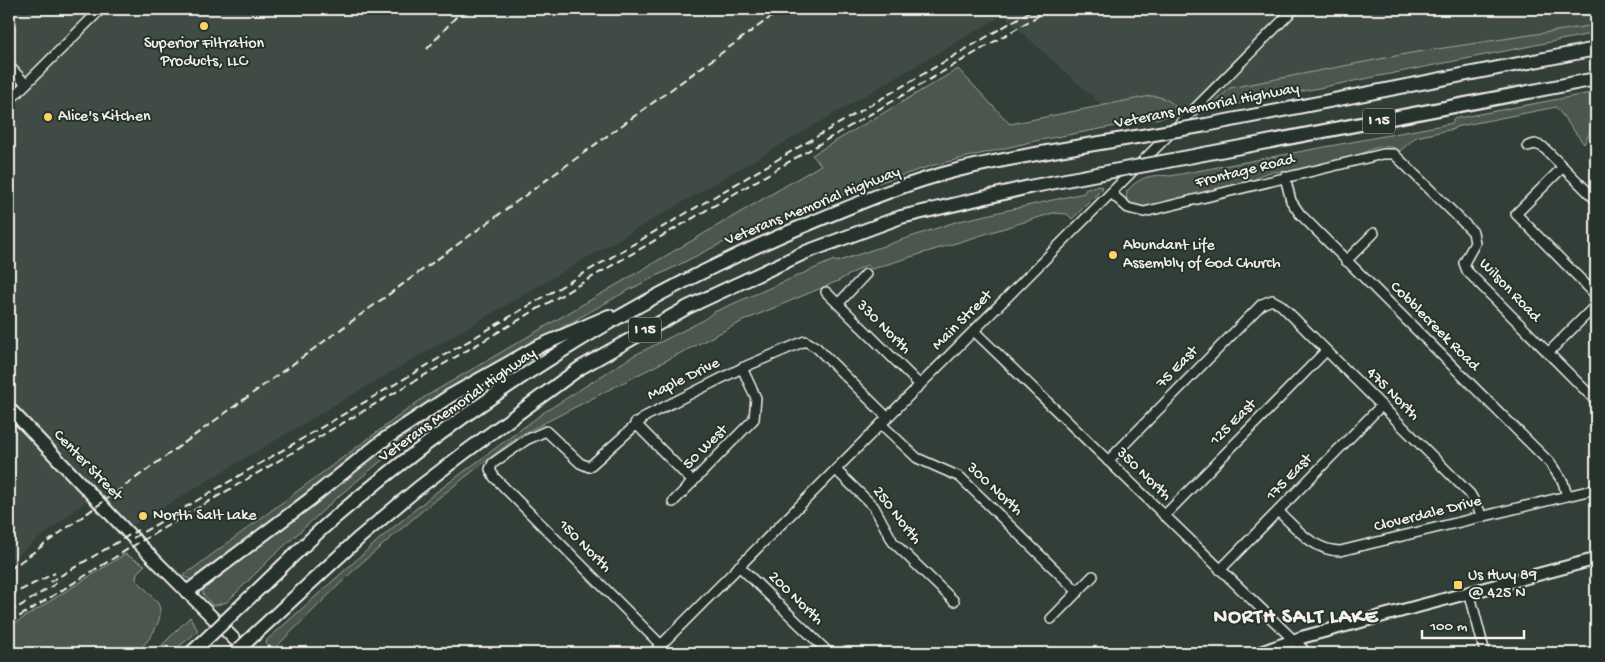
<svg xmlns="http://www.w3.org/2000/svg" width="1605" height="662" font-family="'Gochi Hand',sans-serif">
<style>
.built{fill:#404b44}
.green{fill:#4c564f;stroke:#a0a49c}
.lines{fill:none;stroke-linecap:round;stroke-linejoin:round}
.minor-casing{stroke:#f4f1e8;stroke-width:12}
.major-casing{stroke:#f4f1e8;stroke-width:15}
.highway-casing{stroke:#f4f1e8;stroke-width:16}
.minor{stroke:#26332d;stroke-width:9}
.major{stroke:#26332d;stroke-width:11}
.highway{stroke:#26332d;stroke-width:12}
.rail{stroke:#f4f1e8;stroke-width:2;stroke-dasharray:8 4;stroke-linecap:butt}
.highway-bridge-casing{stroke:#f4f1e8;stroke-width:16;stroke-linecap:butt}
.highway-bridge{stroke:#26332d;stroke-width:12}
.poi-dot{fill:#ffd166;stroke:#26332d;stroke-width:2}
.labels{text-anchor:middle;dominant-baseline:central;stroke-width:4;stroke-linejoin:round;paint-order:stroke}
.shield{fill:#26332d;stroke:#b6b8b0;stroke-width:1}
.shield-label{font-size:15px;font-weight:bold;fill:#f4f1e8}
.poi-label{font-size:16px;fill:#f4f1e8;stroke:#26332d;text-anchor:start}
.street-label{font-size:16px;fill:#f4f1e8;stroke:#26332d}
.district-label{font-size:21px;font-weight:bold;letter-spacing:1px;fill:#f4f1e8;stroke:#26332d}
</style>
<rect width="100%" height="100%" fill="#323e38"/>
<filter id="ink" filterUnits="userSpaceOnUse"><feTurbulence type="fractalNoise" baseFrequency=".02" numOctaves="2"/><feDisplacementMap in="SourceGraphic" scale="10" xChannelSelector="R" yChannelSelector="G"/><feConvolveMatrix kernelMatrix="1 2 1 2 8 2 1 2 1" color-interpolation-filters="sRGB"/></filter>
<g filter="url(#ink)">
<path class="built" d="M9,9H1596V31L1216,107L1121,123L1003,15L333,406L120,533L88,500L9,562Z"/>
<g class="green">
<path d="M1596,25V33L1208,110L1230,88L1411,53Z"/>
<path d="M958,69L1010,124L1150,96C1160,96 1168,99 1175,106V115L1035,141L934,165L831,198L720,244L625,292L494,366L194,581L183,576L423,398L821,165L812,155Z"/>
<path d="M1596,92V120L1584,144L1556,107L1455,127L1454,129L1416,137L1400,151C1388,143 1372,147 1360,155L1288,172C1278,171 1263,171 1256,179L1145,207H1139L1126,201L1127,191C1139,177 1152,174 1170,176L1453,123V119Z"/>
<path d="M1101,186L1103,188L1072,219L1067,214L1053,213L872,269L867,265L838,281L745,320L517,437L428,506L358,566L272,651L266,643L267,640L383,536L435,493L543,413L633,356L702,321L714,312L834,260L836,262L955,222L1084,193L1086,189Z"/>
<path d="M448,406L340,495L270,559L227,602L213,606L203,594V590L348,475Z"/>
<path d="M125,554L145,565L137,573L136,579C143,587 151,594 157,602C168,618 147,643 136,653H9V627Z"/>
<path d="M190,617L198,631L171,653H154Z"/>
</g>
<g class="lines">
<g class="minor-casing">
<g id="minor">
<path d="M9,66L26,84"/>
<path d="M9,101L101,9"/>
<path d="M1528,146L1535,144L1543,147L1596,200"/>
<path d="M1563,167L1516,214L1596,295"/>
<path d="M1285,177L1291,201L1300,214L1550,463L1563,482L1567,496"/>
<path d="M1111,193L1128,208L1144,212L1383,154H1394L1473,232L1475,243L1464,263L1467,271L1596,401"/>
<path d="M1346,261L1374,233"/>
<path d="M826,292L920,385"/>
<path d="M838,304L866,274"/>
<path d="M974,331L1307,653"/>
<path d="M1548,353L1596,305"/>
<path d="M635,423L693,482"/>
<path d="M881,424L917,458L960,477L1078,592"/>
<path d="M1108,461L1262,304L1272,300L1281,305L1470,494L1483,517"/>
<path d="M836,470L874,507L893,542L954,601"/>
<path d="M673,502L754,419L756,398L742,368"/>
<path d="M1278,511C1296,528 1314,551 1340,551L1596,489"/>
<path d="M1164,516L1326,351"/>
<path d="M739,566L829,653"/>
<path d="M1220,570L1381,406"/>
<path d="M1469,591L1485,653"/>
<path d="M1051,619L1093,576"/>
<path d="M661,645L494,477L490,469L493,463L526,440L546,431L580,463L589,467L646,416L742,368L805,341L816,347L888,418"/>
<path d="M653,653L1294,9"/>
</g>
</g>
<g class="major-casing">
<g id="major">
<path d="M9,408L133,538L248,653"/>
<path d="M1259,653L1303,637L1596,559"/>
</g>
</g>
<g class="highway-casing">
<g id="highway">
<path d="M1206,125L1596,49"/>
<path d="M1162,162L1596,79"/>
<path d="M187,592L309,500L385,439L450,396L537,347L609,316"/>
<path d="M246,601C275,574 303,545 333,519C476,397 639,293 813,222C859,203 906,183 954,171C1018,155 1084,146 1148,135"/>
<path d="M254,635L359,538L417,489L464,453L580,368L688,307L806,252L901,217L1029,187L1113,171"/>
<path d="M191,653L202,643"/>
</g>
</g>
<use href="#minor" class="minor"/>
<use href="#major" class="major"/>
<use href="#highway" class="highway"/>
<g class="rail">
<path d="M427,49L463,9"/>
<path d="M133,538L1034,9"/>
<path d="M9,570L782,9"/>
<path d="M50,582L138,530"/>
<path d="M9,596L55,573"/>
<path d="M9,613L60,581"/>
<path d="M9,623L138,543L1050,9"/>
</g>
<g class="highway-bridge-casing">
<g id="highway-bridge">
<path d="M1148,135L1206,125"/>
<path d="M1113,171L1162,162"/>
<path d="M202,643L246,601"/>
<path d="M235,653L254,635"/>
</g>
</g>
<use href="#highway-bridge" class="highway-bridge"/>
</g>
</g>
<g class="poi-dot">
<circle cx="204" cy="26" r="5"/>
<circle cx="48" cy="117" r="5"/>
<circle cx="1113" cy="255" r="5"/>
<circle cx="143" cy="516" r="5"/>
<rect x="1453" y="580" width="10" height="10" rx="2.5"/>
</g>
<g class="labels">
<g class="shield">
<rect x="1363" y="108.5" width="32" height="25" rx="4"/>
<rect x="629" y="317.5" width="32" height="25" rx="4"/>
</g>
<g class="shield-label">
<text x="1379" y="121">I 15</text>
<text x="645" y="330">I 15</text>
</g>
<g class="poi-label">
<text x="204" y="44" text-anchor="middle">Superior Filtration<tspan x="204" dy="18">Products, LLC</tspan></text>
<text x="58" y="117">Alice's Kitchen</text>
<text x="1123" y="246">Abundant Life<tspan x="1123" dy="18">Assembly of God Church</tspan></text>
<text x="153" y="516">North Salt Lake</text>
<text x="1468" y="576">Us Hwy 89<tspan x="1468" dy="18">@ 425 N</tspan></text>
</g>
<g class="street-label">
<text transform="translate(1207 107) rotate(-11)">Veterans Memorial Highway</text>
<text transform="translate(1245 172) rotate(-14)">Frontage Road</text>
<text transform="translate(813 207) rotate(-22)">Veterans Memorial Highway</text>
<text transform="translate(1509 291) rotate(46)">Wilson Road</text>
<text transform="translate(963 321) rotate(-45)">Main Street</text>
<text transform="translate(1434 327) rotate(45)">Cobblecreek Road</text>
<text transform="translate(883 328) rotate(45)">330 North</text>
<text transform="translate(1178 368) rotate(-46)">75 East</text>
<text transform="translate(684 380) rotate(-26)">Maple Drive</text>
<text transform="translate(1392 395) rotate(45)">475 North</text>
<text transform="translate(458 406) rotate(-35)">Veterans Memorial Highway</text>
<text transform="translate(1234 423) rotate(-45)">125 East</text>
<text transform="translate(706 448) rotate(-45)">50 West</text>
<text transform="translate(87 466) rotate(46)">Center Street</text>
<text transform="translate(1143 475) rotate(44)">350 North</text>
<text transform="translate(1290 478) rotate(-46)">175 East</text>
<text transform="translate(994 490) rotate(43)">300 North</text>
<text transform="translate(1428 515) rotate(-14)">Cloverdale Drive</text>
<text transform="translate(896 516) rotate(52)">250 North</text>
<text transform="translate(584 547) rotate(45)">150 North</text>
<text transform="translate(795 599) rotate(44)">200 North</text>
</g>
<g class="district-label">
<text x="1296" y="618">NORTH SALT LAKE</text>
</g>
</g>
<rect width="1605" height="662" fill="none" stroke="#26332d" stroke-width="30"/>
<rect x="15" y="15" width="1575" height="632" fill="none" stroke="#f4f1e8" stroke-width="2" filter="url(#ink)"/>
<path d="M1422 630v8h102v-8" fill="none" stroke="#f4f1e8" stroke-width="2.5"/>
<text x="1430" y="630" font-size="15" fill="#f4f1e8" stroke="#26332d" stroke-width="4" paint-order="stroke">100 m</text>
</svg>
